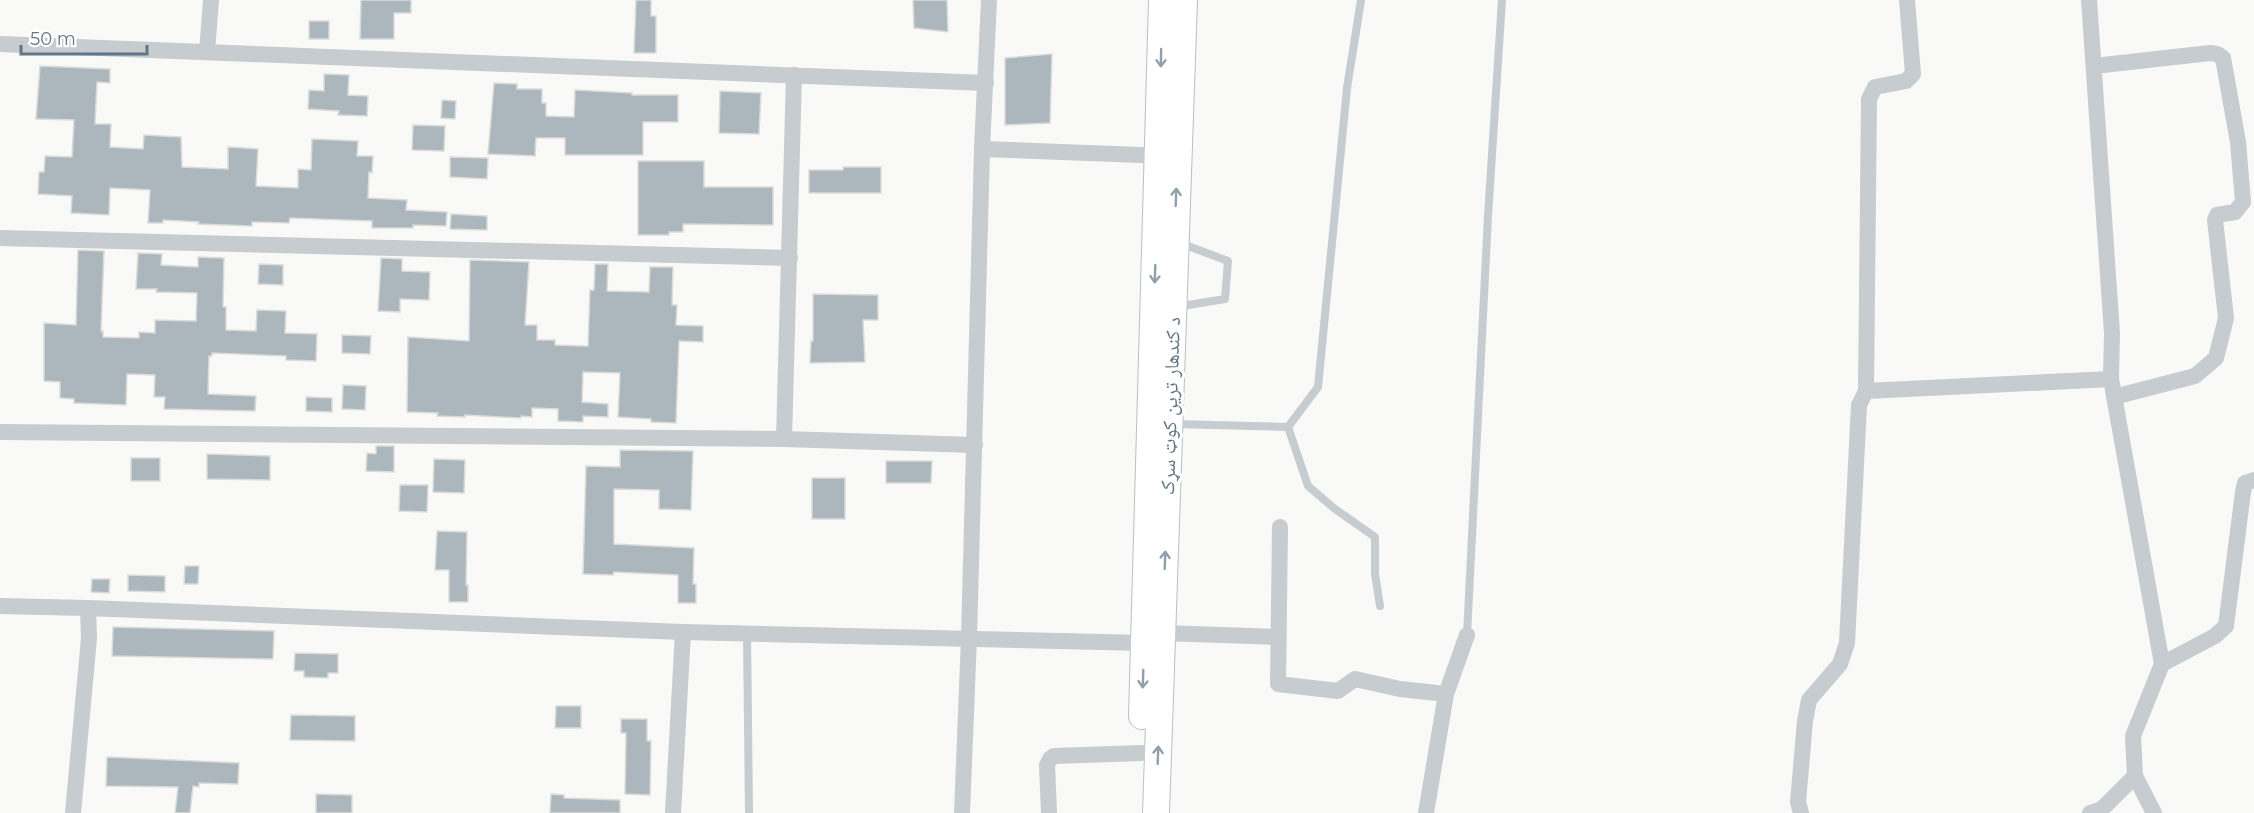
<svg xmlns="http://www.w3.org/2000/svg" width="2254" height="813" font-family="Montserrat,'Noto Naskh Arabic',sans-serif">
<style>
.building{fill:#acb7bd;stroke:#dbdbd9;stroke-width:1.5}
.lines{fill:none;stroke-linecap:round;stroke-linejoin:round}
.primary-casing{stroke:#b9bfc2;stroke-width:28}
.lane{stroke:#c6cccf;stroke-width:8}
.street{stroke:#c6cccf;stroke-width:16}
.primary{stroke:#fff;stroke-width:26}
.oneway{stroke:#90a0aa}
.labels{text-anchor:middle;dominant-baseline:central;stroke-width:6;stroke-linejoin:round;paint-order:stroke}
.street-label{font-size:20px;fill:#617785;stroke:#fff}
</style>
<rect width="100%" height="100%" fill="#f9f9f7"/>
<g class="building">
<path d="M361,0H411V13H394V39H360Z"/>
<path d="M636,0H651V16H656V53H634Z"/>
<path d="M913,0H947L948,32L914,28Z"/>
<rect x="309" y="21" width="20" height="18"/>
<path d="M1052,54L1050,123L1005,125V58Z"/>
<path d="M40,66L110,69V83L97,82L95,124H111L110,147L143,149L144,135L181,137L182,167L228,169V147L258,149L256,186L298,188V169L311,170L312,139L358,141L357,156H373L372,173L369,172L368,198L407,200L406,210L447,212L446,226L413,225V228H372V221L290,218L289,223L252,222V226L198,224L199,222L163,220V223H148L150,190L110,188L109,215L71,213L72,196L38,194L39,172H44L45,156L72,157L74,120L36,119Z"/>
<path d="M324,74L349,75L348,95L368,96L367,116L338,115L339,111L308,109L309,90L324,91Z"/>
<path d="M494,83L517,84V89H542V103H546V116L574,117L575,90L632,93V95H678V122H643V155H565V138H536L535,156L488,154Z"/>
<path d="M720,91L761,93L759,134L719,133Z"/>
<path d="M442,100L456,101L455,119L441,118Z"/>
<path d="M413,125L445,126L444,151L412,150Z"/>
<path d="M450,157L488,158L487,179L450,177Z"/>
<path d="M638,161H704V187H773V225L683,224V232H669V235H638Z"/>
<path d="M843,167H881V193H809V170H843Z"/>
<path d="M451,214L487,216V230L450,229Z"/>
<path d="M78,250L104,251L101,331H103V337L139,338V332L155,333V320L196,321L197,293L156,292L157,289H136L138,253L162,254L161,265L198,267V257L224,258L223,307H226V330L256,331L257,310L286,311L285,333L317,334L316,361L286,360V356L212,353V356H209L208,394L256,396L255,411L164,409L165,397H154L155,375L127,374L126,405L74,403V399L60,398V382L44,381V323L76,325Z"/>
<path d="M381,258L402,259V271L430,272L429,300L400,299V312L378,311Z"/>
<path d="M470,260L529,262L525,325H537V340H555V345L583,346H588L590,290H594L595,264H608L607,291L649,292L650,267H673L672,305H677L676,325L703,326V342L679,341L676,423L651,422V419L618,417L620,373L583,372L582,402L608,404V417L583,416V422L558,421V409L532,408V417L521,416V418L465,415V417L437,416L438,413L407,412L408,337L469,341Z"/>
<path d="M259,264L283,265V285L258,284Z"/>
<path d="M813,294L878,295V320H863L865,362L810,363L811,341H813Z"/>
<path d="M342,335L371,336L370,354L342,353Z"/>
<path d="M343,385L366,386L365,410L342,409Z"/>
<path d="M306,397L332,398V412L306,411Z"/>
<path d="M376,446H394V472L366,471L367,453L376,454Z"/>
<path d="M620,450L693,451L691,510L659,509V490L614,489V544L694,548L693,584H696V603H678V575L614,572L613,575L583,574L586,466L620,467Z"/>
<path d="M207,454L270,456V480L207,479Z"/>
<rect x="131" y="458" width="29" height="23"/>
<path d="M434,459L465,460L464,493L433,492Z"/>
<path d="M886,461H932L931,483H886Z"/>
<rect x="812" y="478" width="33" height="41"/>
<path d="M400,485H428L427,512L399,511Z"/>
<path d="M437,531L467,532L466,585H468V602H449V570H435Z"/>
<path d="M185,566H199L198,584H184Z"/>
<path d="M128,575L165,576V592L128,591Z"/>
<path d="M92,579H110L109,593L91,592Z"/>
<path d="M113,627L274,631L273,659L112,656Z"/>
<path d="M295,653L338,654V673H328V678L304,677V671H294Z"/>
<path d="M556,706H581V728H555Z"/>
<path d="M291,715L355,716V741L290,740Z"/>
<path d="M621,719H647V741H651L650,795L625,794L626,733H621Z"/>
<path d="M107,757L239,763L238,784L199,783V787L193,786L190,813H175L178,787L106,786Z"/>
<path d="M316,794L352,795V813H316Z"/>
<path d="M551,794L564,795V798L620,800V813H550Z"/>
</g>
<g class="lines">
<g class="primary-casing">
<g id="primary">
<path d="M1142,716L1162,0"/>
<path d="M1156,813L1184,0"/>
</g>
</g>
<g class="lane">
<path d="M1176,307L1225,299L1228,261L1180,243"/>
<path d="M1173,424L1288,427L1318,387L1347,88L1361,0"/>
<path d="M1288,427L1308,486L1335,509L1375,537V574L1380,606"/>
<path d="M747,633L749,813"/>
<path d="M1467,635L1488,216L1502,0"/>
</g>
<g class="street">
<path d="M2089,0L2112,333L2111,379L2162,664L2133,736L2135,776L2154,813"/>
<path d="M0,44L986,83"/>
<path d="M207,52L211,0"/>
<path d="M2094,66L2210,53L2217,54L2223,58L2238,142L2243,202L2235,212L2217,215L2215,220L2226,318L2216,358L2195,376L2114,397"/>
<path d="M982,149L1167,156"/>
<path d="M0,238L790,258"/>
<path d="M1866,391L2111,379"/>
<path d="M0,432L784,439L975,445"/>
<path d="M784,439L794,75"/>
<path d="M1280,527L1278,684L1338,691L1355,679L1400,689L1446,694"/>
<path d="M0,606L88,608"/>
<path d="M1163,633L1278,637"/>
<path d="M2162,664L2215,636L2226,626L2243,492L2245,483L2254,480"/>
<path d="M73,813L89,638L88,608L683,632L1144,643"/>
<path d="M673,813L683,632"/>
<path d="M962,813L969,638L982,149L989,0"/>
<path d="M1049,813L1047,765L1050,759L1054,756L1141,753"/>
<path d="M1426,813L1446,694L1467,635"/>
<path d="M1801,813L1798,802L1805,721L1809,700L1840,664L1847,643L1859,405L1866,391L1869,99L1875,87L1906,81L1913,74L1907,0"/>
<path d="M2090,813L2102,809L2135,776"/>
</g>
<use href="#primary" class="primary"/>
</g>
<defs><path id="oneway-shaft" d="M-6 0H5M1.5-3L5.5 0L1.5 3" fill="none" stroke-width="1.6" stroke-linecap="round" stroke-linejoin="round" transform="scale(1.5)"/></defs>
<g class="oneway">
<use href="#oneway-shaft" transform="translate(1161 58) rotate(91)"/>
<use href="#oneway-shaft" transform="translate(1176 197) rotate(-88)"/>
<use href="#oneway-shaft" transform="translate(1155 274) rotate(92)"/>
<use href="#oneway-shaft" transform="translate(1165 560) rotate(-88)"/>
<use href="#oneway-shaft" transform="translate(1143 679) rotate(92)"/>
<use href="#oneway-shaft" transform="translate(1158 755) rotate(-88)"/>
</g>
<g class="labels">
<g class="street-label">
<text transform="translate(1170 406) rotate(-88)">د کندهار ترين کوټ سړک</text>
</g>
</g>
<path d="M21 45v9h126v-9" fill="none" stroke="#617785" stroke-width="3"/>
<text x="30" y="45" font-size="18" fill="#617785" stroke="#ffffff" stroke-width="4.5" paint-order="stroke">50 m</text>
</svg>
